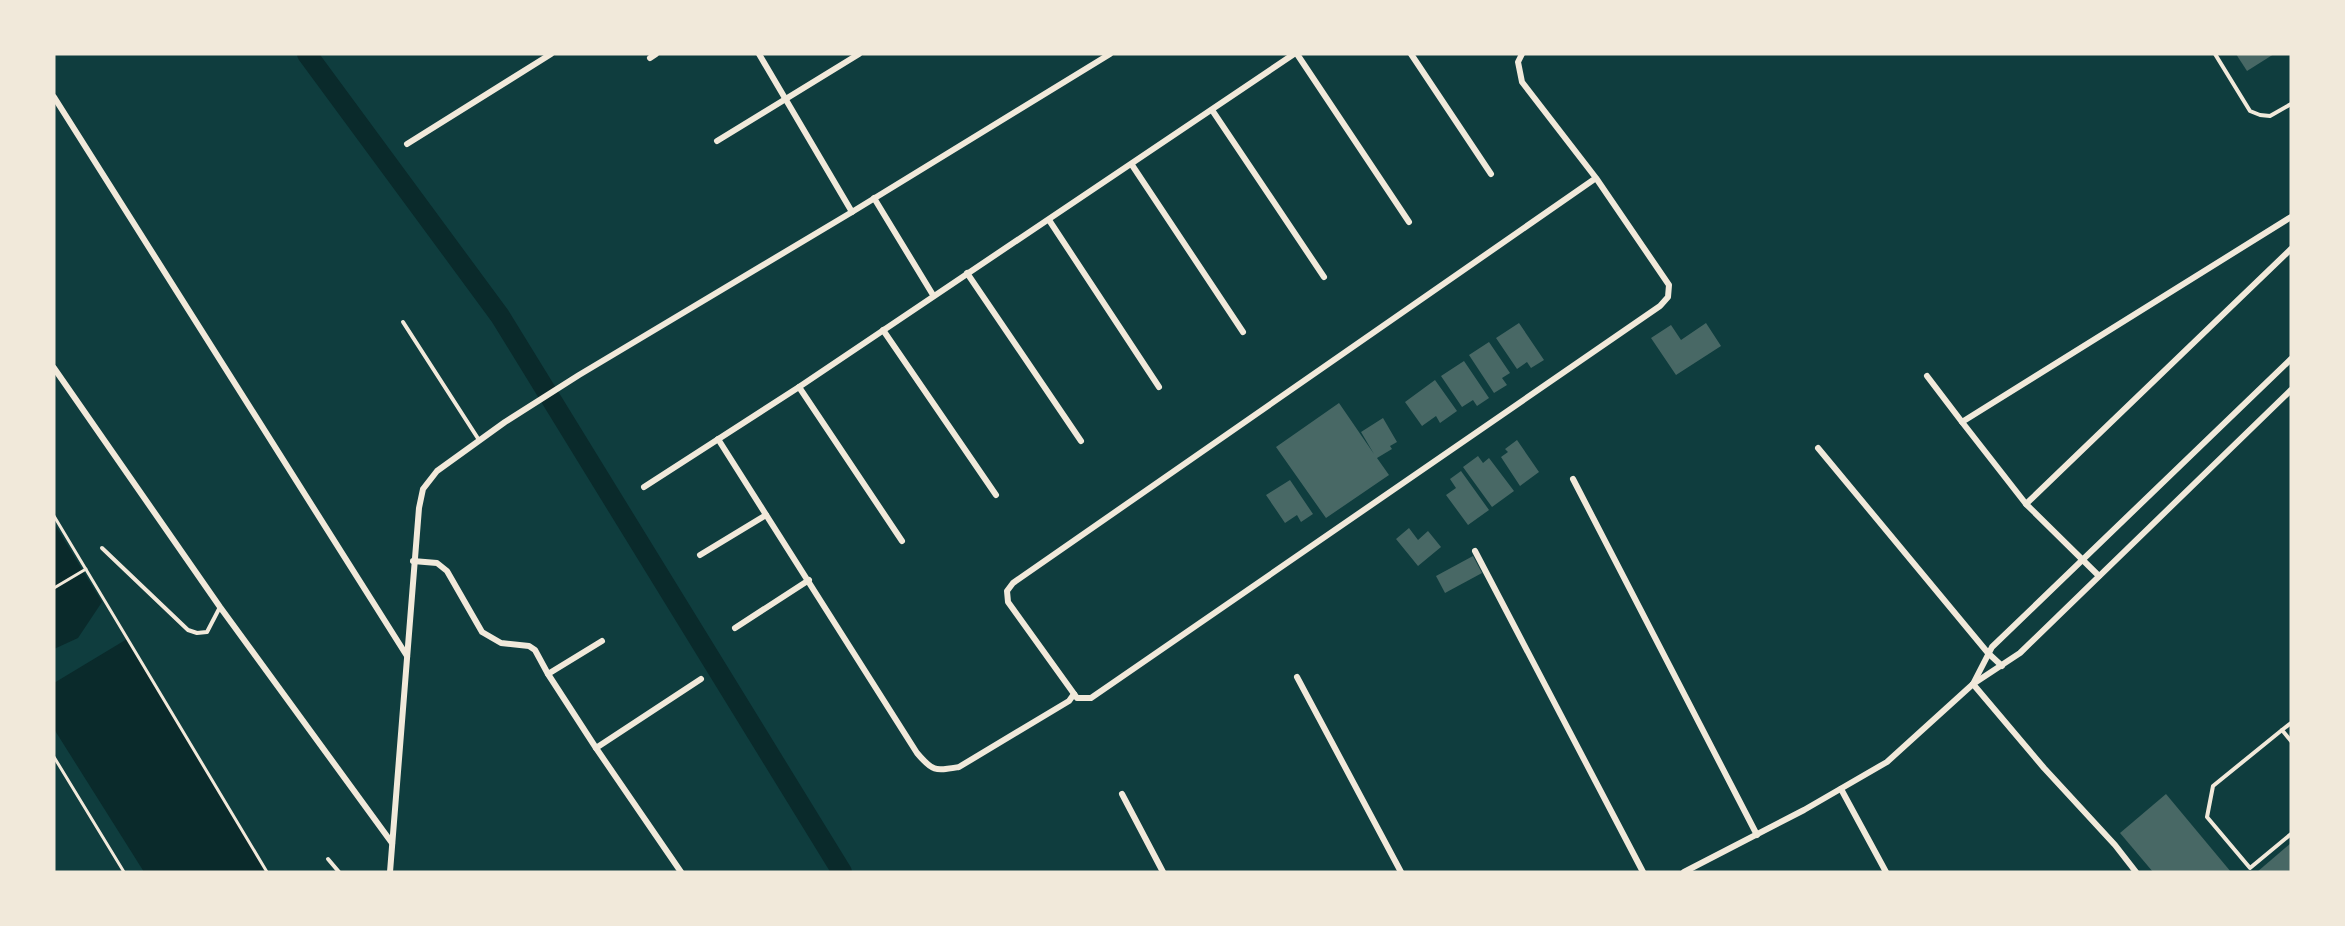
<svg xmlns="http://www.w3.org/2000/svg" width="2345" height="926" font-family="'Playfair Display',serif">
<style>
.water{fill:#0a2a2b}
.lines{fill:none;stroke-linecap:round;stroke-linejoin:round}
.canal{stroke:#0a2a2b;stroke-width:20}
.building{fill:#486865}
.path{stroke:#f1e9da;stroke-width:3}
.service{stroke:#f1e9da;stroke-width:4}
.minor{stroke:#f1e9da;stroke-width:6}
</style>
<rect width="100%" height="100%" fill="#0f3d3e"/>
<g class="water">
<path d="M54,523L102,602L78,638L54,649Z"/>
<path d="M127,639L267,872H144L54,729V683Z"/>
</g>
<g class="lines">
<path class="canal" d="M307,54L500,316L842,872"/>
</g>
<g class="building">
<path d="M2236,54H2274L2247,71Z"/>
<path d="M1519,323L1544,360L1531,368L1527,362L1517,369L1496,338Z"/>
<path d="M1706,323L1721,346L1676,375L1651,338L1671,325L1681,340Z"/>
<path d="M1489,342L1510,373L1502,378L1507,385L1494,393L1469,355Z"/>
<path d="M1464,361L1489,398L1477,406L1473,400L1462,407L1441,376Z"/>
<path d="M1435,380L1457,411L1440,423L1436,416L1422,426L1405,402Z"/>
<path d="M1339,403L1374,454L1361,432L1383,418L1397,442L1390,446L1392,449L1377,458L1389,475L1326,518L1276,447Z"/>
<path d="M1517,440L1539,472L1520,486L1501,457L1508,452L1505,449Z"/>
<path d="M1478,456L1483,463L1489,458L1514,491L1492,507L1463,467Z"/>
<path d="M1461,471L1489,510L1468,525L1446,495L1456,488L1450,479Z"/>
<path d="M1290,480L1313,514L1301,522L1297,515L1285,523L1266,495Z"/>
<path d="M1409,528L1418,540L1428,531L1441,547L1418,566L1396,539Z"/>
<path d="M1473,556L1482,573L1445,593L1436,576Z"/>
<path d="M2166,794L2231,872H2153L2120,833Z"/>
<path d="M2291,843V872H2257Z"/>
</g>
<g class="lines">
<g class="path">
<path d="M54,516L267,872"/>
<path d="M54,588L86,569"/>
<path d="M54,757L124,872"/>
</g>
<g class="service">
<path d="M2215,54L2250,111L2260,115L2270,116L2291,104"/>
<path d="M403,322L479,440"/>
<path d="M102,548L188,630L197,633L207,632L220,607"/>
<path d="M2291,723L2282,730L2291,741"/>
<path d="M2282,730L2213,786L2207,817L2250,868L2291,834"/>
<path d="M328,859L339,872"/>
</g>
<g class="minor">
<path d="M759,54L852,212"/>
<path d="M1297,54L1409,222"/>
<path d="M1411,54L1491,174"/>
<path d="M1522,54L1518,62L1522,82L1596,178L1669,285L1668,297L1660,306L1091,698H1077L1008,602L1007,591L1013,583L1596,178"/>
<path d="M650,58L656,54"/>
<path d="M54,97L407,656"/>
<path d="M1212,110L1324,277"/>
<path d="M717,141L859,54"/>
<path d="M407,144L551,54"/>
<path d="M1132,165L1243,332"/>
<path d="M874,198L933,295"/>
<path d="M1049,220L1159,387"/>
<path d="M967,273L1081,441"/>
<path d="M883,330L996,495"/>
<path d="M54,368L220,607L392,843"/>
<path d="M1927,376L1962,422"/>
<path d="M799,387L902,541"/>
<path d="M718,439L917,753C933,772 935,771 959,767L1069,701L1074,694"/>
<path d="M1818,448L1988,653L2002,666"/>
<path d="M1573,479L1757,835"/>
<path d="M644,487L799,387L1294,54"/>
<path d="M2026,504L1962,422L2291,217"/>
<path d="M1475,551L1643,872"/>
<path d="M700,555L766,515"/>
<path d="M413,561L437,563L447,571L482,632L501,643L529,646L535,650L548,674L596,748L681,872"/>
<path d="M2099,576L2026,504L2291,249"/>
<path d="M735,628L809,580"/>
<path d="M548,674L602,641"/>
<path d="M1297,677L1401,872"/>
<path d="M1973,684L1992,647L2291,359"/>
<path d="M1973,684L2044,768L2115,845L2136,872"/>
<path d="M596,748L701,679"/>
<path d="M1841,789L1886,872"/>
<path d="M1122,794L1163,872"/>
<path d="M390,872L419,508L423,489L437,471L505,422L579,375L852,212L1110,54"/>
<path d="M1684,872L1804,810L1887,762L1973,684L2020,653L2291,390"/>
</g>
</g>
<rect width="2345" height="926" fill="none" stroke="#f1e9da" stroke-width="111"/>
</svg>
